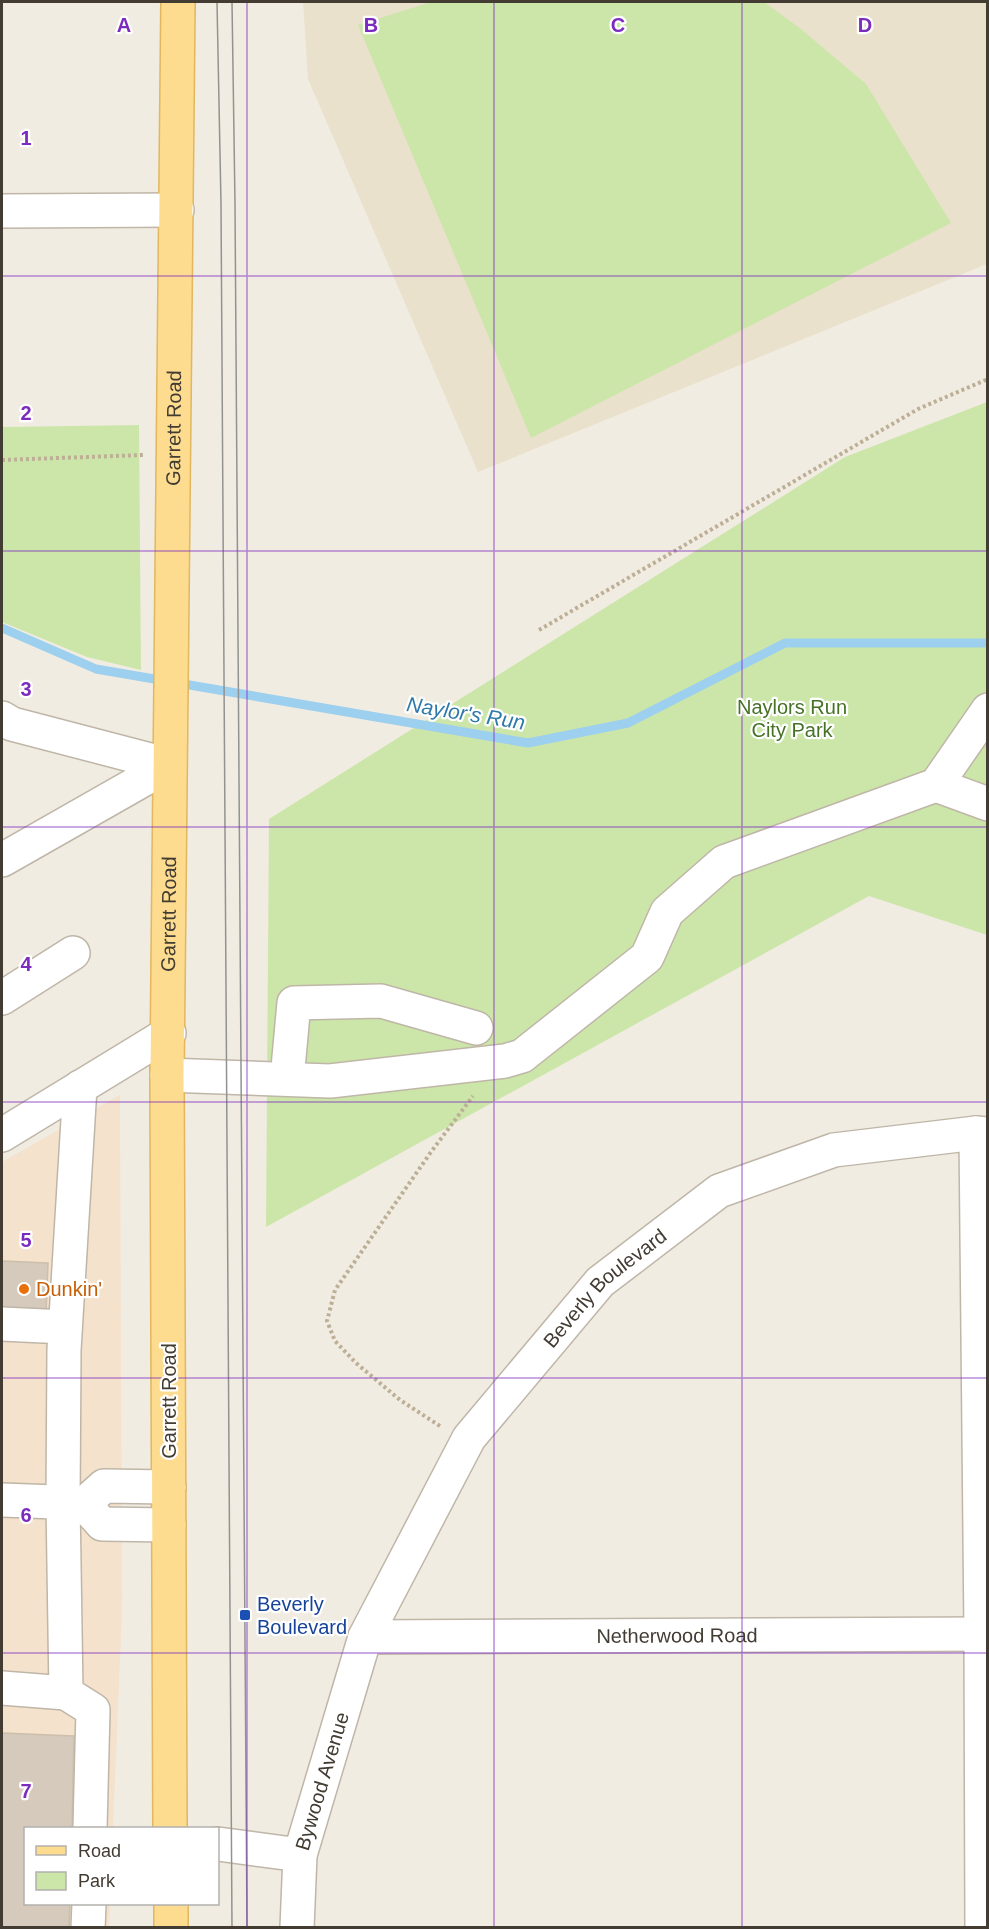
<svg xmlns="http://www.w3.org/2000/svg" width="989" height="1929" font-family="Arial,sans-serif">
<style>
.commercial{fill:#f4e2cc}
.education{fill:#eae1cc}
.green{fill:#cce6aa}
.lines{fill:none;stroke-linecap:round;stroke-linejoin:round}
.stream{stroke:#9dcfee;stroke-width:9}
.building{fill:#d5cabb;stroke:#cdbfab;stroke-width:1.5}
.minor-casing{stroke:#bfb6a8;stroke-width:36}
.major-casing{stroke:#e1b75f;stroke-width:36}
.path{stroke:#bdaf96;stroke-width:4;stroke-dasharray:3 3;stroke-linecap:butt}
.minor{stroke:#fff;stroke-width:33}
.major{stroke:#fddb8f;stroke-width:33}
.tram{stroke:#929292;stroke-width:1.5}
.grid{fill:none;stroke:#7b2cbf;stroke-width:1.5;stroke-opacity:0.55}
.food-dot{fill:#e8710a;stroke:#fff;stroke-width:2}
.transit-dot{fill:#1a4fb4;stroke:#fff;stroke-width:2}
.labels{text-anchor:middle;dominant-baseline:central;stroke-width:4.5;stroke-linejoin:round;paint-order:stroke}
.street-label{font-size:20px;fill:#423c33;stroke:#fff}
.park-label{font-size:20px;fill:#467228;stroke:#fff}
.food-label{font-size:20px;fill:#c56008;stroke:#fff;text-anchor:start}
.transit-label{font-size:20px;fill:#164399;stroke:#fff;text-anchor:start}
.water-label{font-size:21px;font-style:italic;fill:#2e79ab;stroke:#fff}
.grid-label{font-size:20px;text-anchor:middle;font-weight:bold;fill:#7b2cbf;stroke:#fff;stroke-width:4.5;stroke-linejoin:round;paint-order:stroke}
</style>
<rect width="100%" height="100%" fill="#f1ece2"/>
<path class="commercial" d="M120,1095L122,1611L113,1828H26V1904H110L109,1927H2V1162Z"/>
<path class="education" d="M303,2H987V264L478,472L308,79Z"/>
<g class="green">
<path d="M431,2H764L801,29L866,84L951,223L531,438L358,25Z"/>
<path d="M987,402V935L869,896L266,1227L269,819L845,457Z"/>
<path d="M139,425L141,670L87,657L2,622V427Z"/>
</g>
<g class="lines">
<path class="stream" d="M2,628L96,669L528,743L628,723L785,643H988"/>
</g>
<g class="building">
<path d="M2,1261L48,1263L46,1316L2,1315Z"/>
<path d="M2,1733L74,1736L72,1828H26V1904H70L69,1928H2Z"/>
</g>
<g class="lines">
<g class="minor-casing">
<g id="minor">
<path d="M2,211L177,210"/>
<path d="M2,718L12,724L169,765"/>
<path d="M936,785L988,804"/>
<path d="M2,860L169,765"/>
<path d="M2,998L73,953"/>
<path d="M167,1075L330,1081L505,1061L522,1056L647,957L667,912L724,862L936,785L988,710"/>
<path d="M287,1079L294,1003L381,1001L476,1028"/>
<path d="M976,1133L981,1634L982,1928"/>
<path d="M2,1135L169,1033"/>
<path d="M2,1324L65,1327"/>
<path d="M2,1500L83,1503"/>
<path d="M169,1525L102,1524L84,1504L104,1486L169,1487"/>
<path id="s1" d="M365,1637L988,1634"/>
<path d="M2,1688L66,1693L63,1502L64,1350L80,1087"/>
<path d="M66,1693L93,1710L90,1828"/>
<path d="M218,1844L300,1855"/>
<path d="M88,1928L89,1904"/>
<path id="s2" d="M297,1928L300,1855L365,1637L469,1438L600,1282L719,1191L834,1150L976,1133L988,1134"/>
</g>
</g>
<g class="major-casing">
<g id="major">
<path id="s3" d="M170,1828L167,1075L178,2"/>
<path d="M171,1904V1928"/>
</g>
</g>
<g class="path">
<path d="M2,460L143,455"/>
<path d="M539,630L918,409L988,379"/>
<path d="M440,1426L400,1400L356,1363L335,1341L327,1321L335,1290L431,1152L473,1096"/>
</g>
<use href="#minor" class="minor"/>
<use href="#major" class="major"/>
<g class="tram">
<path d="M217,2L221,204L232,1928"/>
<path d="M232,2L235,204L247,1928"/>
</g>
</g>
<path class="grid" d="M247,2V1928M494,2V1928M742,2V1928M2,276H988M2,551H988M2,827H988M2,1102H988M2,1378H988M2,1653H988"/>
<circle class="food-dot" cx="24" cy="1289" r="6"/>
<rect class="transit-dot" x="239" y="1609" width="12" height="12" rx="3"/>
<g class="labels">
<g class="street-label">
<text stroke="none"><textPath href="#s3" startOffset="1400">Garrett Road</textPath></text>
<text stroke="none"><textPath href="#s3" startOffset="914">Garrett Road</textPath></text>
<text stroke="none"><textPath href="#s2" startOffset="728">Beverly Boulevard</textPath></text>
<text transform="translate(169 1401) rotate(-90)">Garrett Road</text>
<text stroke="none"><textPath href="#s1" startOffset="312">Netherwood Road</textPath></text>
<text stroke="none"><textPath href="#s2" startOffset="150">Bywood Avenue</textPath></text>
</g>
<g class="park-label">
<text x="792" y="707">Naylors Run<tspan x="792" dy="23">City Park</tspan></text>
</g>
<g class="food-label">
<text x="36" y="1289">Dunkin'</text>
</g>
<g class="transit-label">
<text x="257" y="1604">Beverly<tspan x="257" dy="23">Boulevard</tspan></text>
</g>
<g class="water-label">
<text transform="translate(466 713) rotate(9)">Naylor's Run</text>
</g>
</g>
<g class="grid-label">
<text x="124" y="32">A</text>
<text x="371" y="32">B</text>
<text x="618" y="32">C</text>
<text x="865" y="32">D</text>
<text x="26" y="145">1</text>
<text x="26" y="420">2</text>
<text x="26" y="696">3</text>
<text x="26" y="971">4</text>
<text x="26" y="1247">5</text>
<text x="26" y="1522">6</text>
<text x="26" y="1798">7</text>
</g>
<rect width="989" height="1929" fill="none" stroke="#423c33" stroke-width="6"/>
<rect x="24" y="1827" width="195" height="78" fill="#ffffff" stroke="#b3b1ad" stroke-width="1.5"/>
<rect x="36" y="1846" width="30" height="9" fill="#fddb8f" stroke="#b3b1ad" stroke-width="1.5"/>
<text x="78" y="1857" font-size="18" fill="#423c33">Road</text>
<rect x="36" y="1872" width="30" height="18" fill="#cce6aa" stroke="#b3b1ad" stroke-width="1.5"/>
<text x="78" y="1887" font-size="18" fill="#423c33">Park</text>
</svg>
